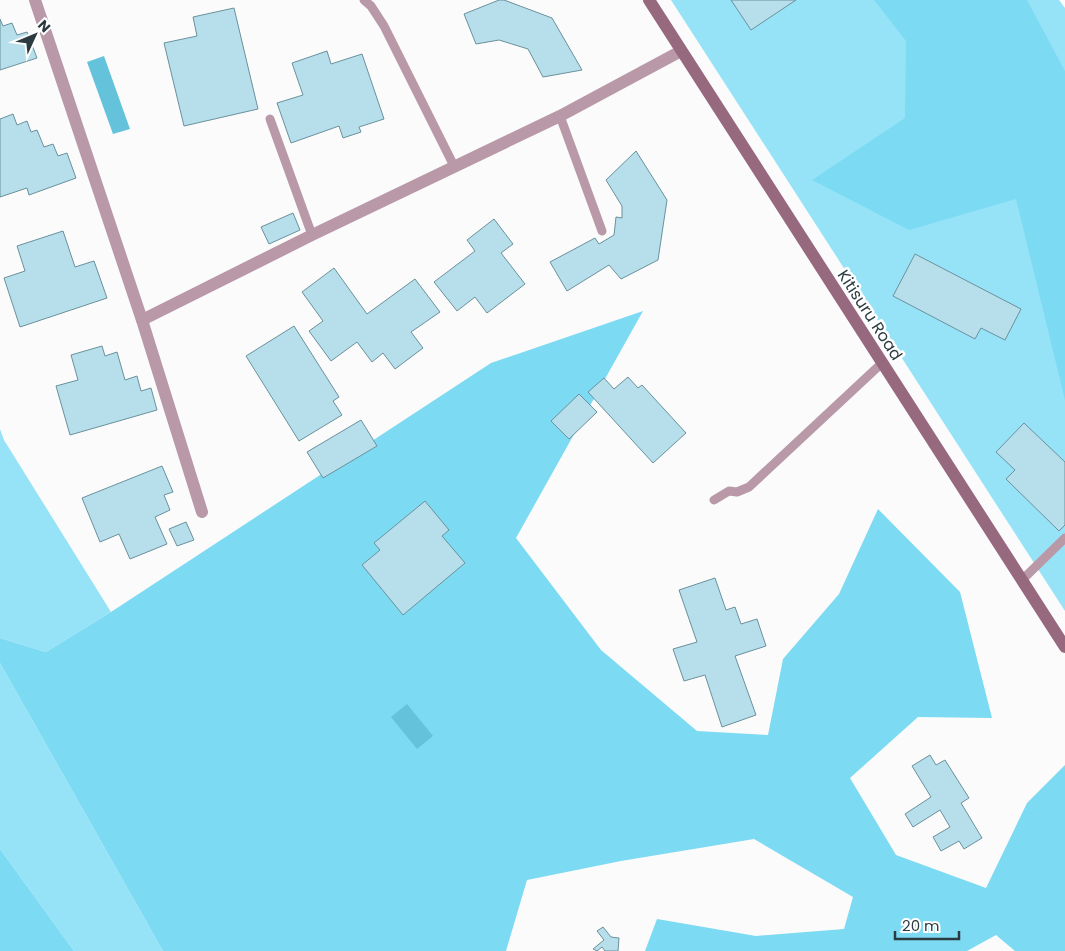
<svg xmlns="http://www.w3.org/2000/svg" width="1065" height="951" font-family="Poppins,sans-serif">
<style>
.green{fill:#96e3f8}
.forest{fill:#7cdaf3}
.water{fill:#65c2db}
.building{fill:#b6dfeb;stroke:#6a919c}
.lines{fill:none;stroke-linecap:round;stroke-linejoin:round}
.lane{stroke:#b999a7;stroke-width:9}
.street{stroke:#b999a7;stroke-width:12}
.secondary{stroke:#97697e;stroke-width:12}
.labels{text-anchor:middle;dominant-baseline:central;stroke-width:5;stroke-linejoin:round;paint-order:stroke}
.street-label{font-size:16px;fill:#2b3b40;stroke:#fff}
</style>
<rect width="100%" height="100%" fill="#fbfbfb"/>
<g class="green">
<path d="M671,0H1059L1065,8V611Z"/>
<path d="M0,429L4,440L111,612L46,652L0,638Z"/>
<path d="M0,663L163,951H74L0,849Z"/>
</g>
<g class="forest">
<path d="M874,0H1027L1065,71V400L1016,199L909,230L812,180L905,118L906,41Z"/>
<path d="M643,311L516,538L601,650L697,731L768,735L783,659L839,594L878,509L960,592L992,718L918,717L850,778L896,855L986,888L1027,803L1065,765V951H1015L996,935L967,951H645L657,919L756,936L844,929L853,897L754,839L621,861L527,880L506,951H163L0,663V638L46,652L111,612L491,363Z"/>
<path d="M0,849L74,951H0Z"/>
</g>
<g class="water">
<path d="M104,56L130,129L113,134L87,62Z"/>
<path d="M407,704L433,736L417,749L391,717Z"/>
</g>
<g class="building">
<path d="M499,0H504L552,18L582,70L543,77L528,49L499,40L476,44L464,14Z"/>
<path d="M731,0H796L751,30Z"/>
<path d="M234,8L258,109L184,126L164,43L197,36L193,17Z"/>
<path d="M0,19L3,26L12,23L17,35L27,32L37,58L0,70Z"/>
<path d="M327,51L331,64L362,54L384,119L359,127L361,132L343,138L339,126L291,143L277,103L303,95L292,63Z"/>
<path d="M13,114L17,125L27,121L31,132L37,130L44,147L53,144L58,156L67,153L76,178L29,195L27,188L0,197V119Z"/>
<path d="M636,151L667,200L658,260L621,279L609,265L567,291L550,262L595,238L599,244L614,235L616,217L622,218V206L606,180Z"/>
<path d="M293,213L300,230L269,244L261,227Z"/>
<path d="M494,219L513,244L501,253L525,284L487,313L475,297L457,311L434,282L475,251L467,240Z"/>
<path d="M63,231L75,267L94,261L107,298L20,327L4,278L25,271L17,246Z"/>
<path d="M915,254L1021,309L1005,340L981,328L975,339L893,296Z"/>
<path d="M334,268L367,314L415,279L440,312L411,332L423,348L395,369L383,353L372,362L357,342L331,361L309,331L323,321L302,292Z"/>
<path d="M294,326L339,397L333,401L342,415L299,441L246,356Z"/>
<path d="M102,346L105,356L117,352L125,380L137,376L141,391L151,388L157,410L70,435L56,386L78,380L71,355Z"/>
<path d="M628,377L638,388L642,385L686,433L653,463L588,392L604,378L614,389Z"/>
<path d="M579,394L597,412L569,439L551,421Z"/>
<path d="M361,420L377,446L323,478L307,452Z"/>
<path d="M1024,423L1065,462V525L1059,531L1006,479L1015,470L996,452Z"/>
<path d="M162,466L173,492L164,495L170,510L155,517L167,544L130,559L119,534L100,542L82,498Z"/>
<path d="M425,501L449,530L442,536L465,563L403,615L362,565L380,550L374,543Z"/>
<path d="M186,522L194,540L177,546L169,529Z"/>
<path d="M715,578L726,610L735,607L741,624L757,619L766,646L735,656L756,715L722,727L705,675L684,681L673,649L697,642L679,590Z"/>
<path d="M930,755L936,765L945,760L969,798L961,803L982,838L964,849L959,841L941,851L933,837L950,827L940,810L913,827L905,814L931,797L912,766Z"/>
<path d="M603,927L611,937L619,938L618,951H605L602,947L597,951L593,949L604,940L597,931Z"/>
</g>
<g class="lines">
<g class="lane">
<path d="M364,0L371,6L384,26L454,166"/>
<path d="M560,116L602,231"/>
<path d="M270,119L312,235"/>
<path d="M714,500L729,491L737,492L749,487L882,363"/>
<path d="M1022,580L1065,538"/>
</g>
<g class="street">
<path d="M35,0L142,320"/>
<path d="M202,512L142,320L312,235L560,116L681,51"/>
</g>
<path class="secondary" d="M649,0L1065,647"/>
</g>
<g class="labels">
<g class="street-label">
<text transform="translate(870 315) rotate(57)">Kitisuru Road</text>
</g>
</g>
<g transform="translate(35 35) rotate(46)" stroke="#ffffff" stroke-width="4" paint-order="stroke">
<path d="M0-4L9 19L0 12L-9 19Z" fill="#2b3b40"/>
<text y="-8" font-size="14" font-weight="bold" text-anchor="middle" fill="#2b3b40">N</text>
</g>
<path d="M895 931v8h64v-8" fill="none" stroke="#2b3b40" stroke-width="2.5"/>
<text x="902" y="931" font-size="15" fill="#2b3b40" stroke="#ffffff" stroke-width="4" paint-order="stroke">20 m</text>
</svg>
